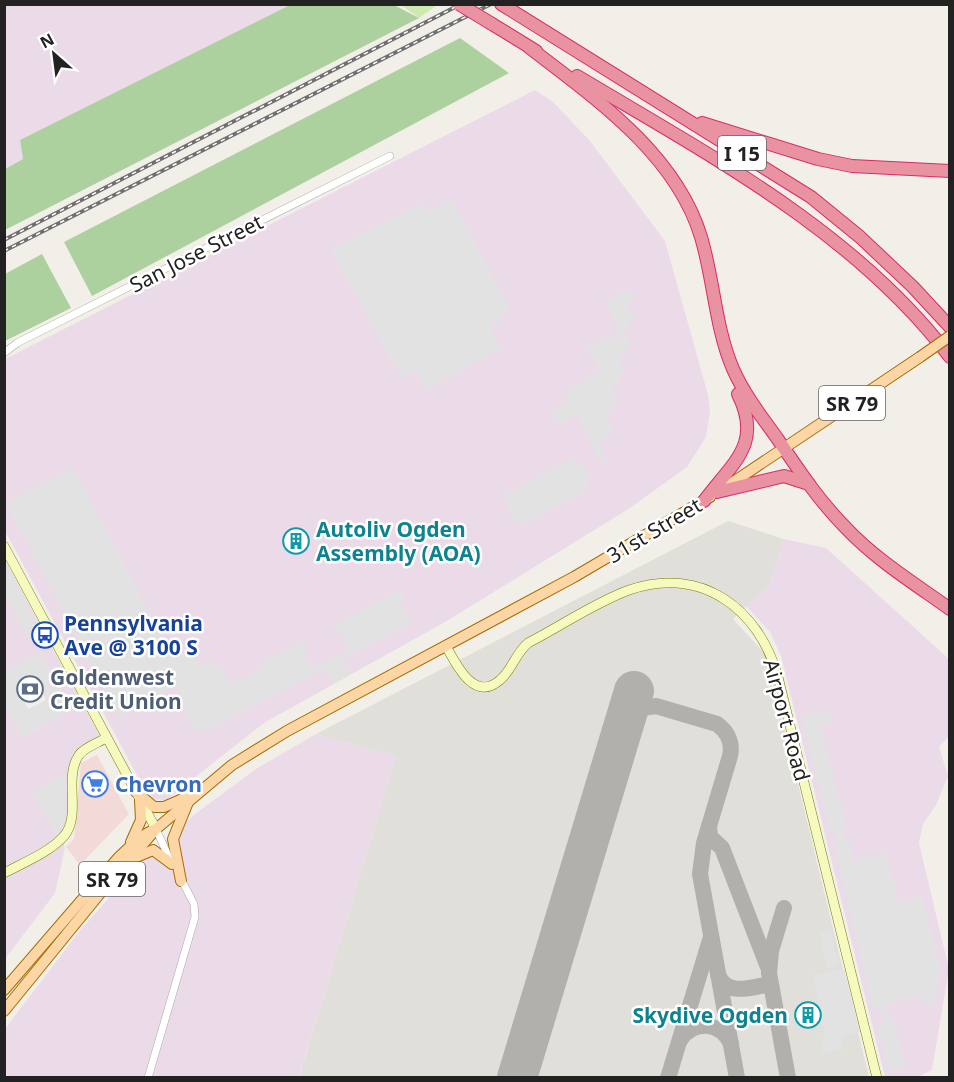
<svg xmlns="http://www.w3.org/2000/svg" width="954" height="1082" font-family="'Noto Sans',sans-serif">
<style>
.commercial{fill:#f2dad9}
.industrial{fill:#ebdbe8}
.airport{fill:#e1dfda}
.grass{fill:#cdebb0}
.forest{fill:#add19e}
.parking{fill:#e2e2e2;fill-rule:evenodd}
.lines{fill:none;stroke-linecap:round;stroke-linejoin:round}
.taxiway{stroke:#b1b0ac;stroke-width:16}
.runway{stroke:#b1b0ac;stroke-width:40}
.street-casing{stroke:#a9a9a9;stroke-width:8}
.secondary-casing{stroke:#707d05;stroke-width:10}
.primary-casing{stroke:#a06b00;stroke-width:12}
.highway-casing{stroke:#dc2a67;stroke-width:14}
.street{stroke:#fff;stroke-width:7}
.secondary{stroke:#f7fabf;stroke-width:9}
.primary{stroke:#fcd6a4;stroke-width:10}
.highway{stroke:#e892a2;stroke-width:12}
.rail-casing{stroke:#707070;stroke-width:4}
.rail{stroke:#fff;stroke-width:1.5;stroke-dasharray:4.5;stroke-linecap:butt}
.primary-bridge-casing{stroke:#a06b00;stroke-width:12;stroke-linecap:butt}
.highway-bridge-casing{stroke:#dc2a67;stroke-width:14;stroke-linecap:butt}
.primary-bridge{stroke:#fcd6a4;stroke-width:10}
.highway-bridge{stroke:#e892a2;stroke-width:12}
.labels{text-anchor:middle;dominant-baseline:central;stroke-width:5;stroke-linejoin:round;paint-order:stroke}
.shield{fill:#fff;stroke:#646464;stroke-width:1.5}
.shield-label{font-size:20px;font-weight:bold;fill:#222}
.street-label{font-size:21px;fill:#222;stroke:#fff}
.culture-label{font-size:21px;font-weight:bold;fill:#0d838f;stroke:#fff;text-anchor:start}
.transit-label{font-size:21px;font-weight:bold;fill:#164399;stroke:#fff;text-anchor:start}
.service-label{font-size:21px;font-weight:bold;fill:#4e5e75;stroke:#fff;text-anchor:start}
.shop-label{font-size:21px;font-weight:bold;fill:#366cbe;stroke:#fff;text-anchor:start}
</style>
<rect width="100%" height="100%" fill="#f2efe9"/>
<path class="commercial" d="M97,755L129,814L80,865L66,847L74,839L81,763Z"/>
<g class="industrial">
<path d="M5,5H290L20,140L23,159L5,169Z"/>
<path d="M535,90L553,102L590,141L665,241L708,395L710,411L706,437L687,467L630,508L445,622L264,723L166,800L150,799L5,531V359Z"/>
<path d="M784,539L826,548L949,659V736L939,747L948,776L936,805L923,824L919,843L949,969L932,1070L918,1077H885L781,656L770,632L745,605L769,585Z"/>
<path d="M4,558L100,737L72,761L68,826L61,836L65,848L55,893L5,959V704L22,737L71,710L41,653L5,672Z"/>
<path d="M316,734L396,756L299,1077H5L4,1030L78,933L135,868L195,814L256,769Z"/>
</g>
<path class="airport" d="M728,521L784,539L769,585L733,619L767,656L869,1077L299,1078L396,756L316,734Z"/>
<path class="grass" d="M401,5H433L436,6L419,18Z"/>
<g class="forest">
<path d="M290,5H394L419,18L5,230V169L23,159L20,140Z"/>
<path d="M460,38L509,73L92,296L64,242Z"/>
<path d="M42,254L71,308L5,341V274Z"/>
</g>
<g class="parking">
<path d="M452,200L511,310L499,317L502,322L490,328L501,349L426,390L417,371L401,378L331,250L422,203L428,212Z"/>
<path d="M626,290L628,294L633,292L636,298L626,304L634,318L629,321L631,326L623,331L631,345L623,349L626,354L617,359L625,374L618,378L620,382L611,387L619,402L612,406L614,411L606,415L613,430L607,434L609,439L599,444L607,459L601,462L576,415L559,424L552,410L568,402L564,393L599,371L587,348L610,336L612,341L618,338L615,332L619,329L604,301Z"/>
<path d="M574,458L578,465L582,462L591,480L587,482L590,489L520,526L518,521L514,523L507,511L511,509L504,495Z"/>
<path d="M73,468L173,657L190,649L199,666L210,661L214,667L219,665L230,685L262,669L260,664L303,641L308,650L304,653L313,669L350,649L342,633L337,635L332,626L401,590L405,597L400,600L412,623L342,659L350,675L333,684L325,669L204,732L202,727L195,731L178,699L182,696L177,686L119,717L6,503Z"/>
<path d="M5,562L42,634L29,641L5,595Z"/>
<path d="M41,652L71,710L22,737L5,704V672ZM34,677L46,700L28,709L16,687Z"/>
<path d="M830,710L833,722L816,727L821,728L847,828L842,829L845,842H850L855,862L849,863L850,866L859,864L857,859L886,852L898,899L901,902L922,896L941,971L936,972L941,974L934,1007L916,997L886,1005L890,1021H894L906,1066L889,1071L878,1025L883,1023L879,1007L873,1008L834,846L838,845L835,832H830L805,732L810,731L804,730L801,716Z"/>
<path d="M65,774L66,825L55,836L32,792Z"/>
<path d="M831,931L838,966L827,968L820,933Z"/>
<path d="M844,969L860,1032L841,1036L843,1049L823,1053L821,1039L825,1038L813,975Z"/>
</g>
<g class="lines">
<g class="taxiway">
<path d="M623,726L636,709L656,706L717,724C728,732 733,743 730,756L704,843L700,874L737,1078"/>
<path d="M709,826L710,837L722,848L768,967"/>
<path d="M784,908L771,951L769,973L788,1078"/>
<path d="M718,975C727,997 752,987 770,984"/>
<path d="M680,1040C694,1019 721,1022 731,1044"/>
<path d="M668,1078L710,940"/>
</g>
<path class="runway" d="M517,1078L634,691"/>
<g class="street-casing">
<g id="street">
<path d="M4,353L17,343L390,156"/>
<path d="M156,829L171,862"/>
<path d="M148,1078L195,917L194,904L180,877"/>
</g>
</g>
<g class="secondary-casing">
<g id="secondary">
<path d="M4,546L156,829"/>
<path d="M446,646C456,664 474,703 500,680C512,670 515,654 528,643C561,626 594,603 629,590C702,565 759,609 778,677L877,1078"/>
<path d="M4,873C23,863 50,852 64,836C82,815 63,778 79,755C85,747 98,743 106,738"/>
</g>
</g>
<g class="primary-casing">
<g id="primary">
<path d="M723,489L920,357"/>
<path d="M136,792L154,807H164L187,797"/>
<path d="M131,842L141,820L140,800"/>
<path d="M134,858L153,850L172,864"/>
<path d="M181,881L173,839L188,802"/>
<path d="M4,990L119,857L139,838L153,830"/>
<path d="M4,1011L101,892L156,829L232,765L287,731L574,577L710,497"/>
</g>
</g>
<g class="highway-casing">
<g id="highway">
<path d="M501,4L811,197L860,237L913,287L950,327"/>
<path d="M492,24L536,51"/>
<path d="M530,48C595,98 676,154 701,237C714,280 715,327 733,369C744,394 761,416 777,438C798,469 819,501 846,528C875,559 915,584 950,609"/>
<path d="M577,76C709,155 854,231 950,357"/>
<path d="M702,123L818,159L852,166L950,171"/>
<path d="M717,492L784,476L809,484"/>
<path d="M704,501C733,462 763,444 738,394"/>
</g>
</g>
<use href="#street" class="street"/>
<use href="#secondary" class="secondary"/>
<use href="#primary" class="primary"/>
<use href="#highway" class="highway"/>
<g class="rail-casing">
<g id="rail">
<path d="M4,240L461,4"/>
<path d="M4,251L491,4"/>
</g>
</g>
<use href="#rail" class="rail"/>
<g class="primary-bridge-casing">
<path id="primary-bridge" d="M920,357L950,336"/>
</g>
<g class="highway-bridge-casing">
<path id="highway-bridge" d="M459,4L492,24"/>
</g>
<use href="#primary-bridge" class="primary-bridge"/>
<use href="#highway-bridge" class="highway-bridge"/>
</g>
<defs>
<g id="building-ring" transform="scale(1.35)"><circle r="9.5" fill="#fff" stroke="#0f9aa8" stroke-width="1.5"/><path d="M-4-6H4V6H1V3H-1V6H-4ZM-2.5-4.3h1.7v1.8h-1.7ZM.8-4.3h1.7v1.8H.8ZM-2.5-1h1.7V.8h-1.7ZM.8-1h1.7V.8H.8Z" fill="#0f9aa8"/></g>
<g id="bus-ring" transform="scale(1.35)"><circle r="9.5" fill="#fff" stroke="#1a4fb4" stroke-width="1.5"/><path d="M-5-6H5V4H4V6H2V4H-2V6H-4V4H-5ZM-3.5-4V0h7V-4ZM-3.5 1.2v1.5H-2V1.2ZM2 1.2v1.5H3.5V1.2Z" fill="#1a4fb4"/></g>
<g id="bank-ring" transform="scale(1.35)"><circle r="9.5" fill="#fff" stroke="#5c6f8a" stroke-width="1.5"/><path d="M-6-4H6V4H-6ZM0-2.3a2.3 2.3 0 1 0 0 4.6a2.3 2.3 0 1 0 0-4.6Z" fill="#5c6f8a"/></g>
<g id="supermarket-ring" transform="scale(1.35)"><circle r="9.5" fill="#fff" stroke="#3f7fe0" stroke-width="1.5"/><path d="M-6-5.5h2.5l.6 2H6L4.5 2H-2.5L-4.4-4H-6ZM-1.5 3.2a1.3 1.3 0 1 0 .1 0ZM3 3.2a1.3 1.3 0 1 0 .1 0Z" fill="#3f7fe0"/></g>
</defs>
<g fill-rule="evenodd">
<use href="#building-ring" x="296" y="541"/>
<use href="#bus-ring" x="45" y="635"/>
<use href="#bank-ring" x="30" y="689"/>
<use href="#supermarket-ring" x="95" y="784"/>
<use href="#building-ring" x="808" y="1015"/>
</g>
<g class="labels">
<g class="shield">
<rect x="718" y="136" width="48" height="34" rx="4.5"/>
<rect x="819" y="386" width="66" height="34" rx="4.5"/>
<rect x="79" y="862" width="66" height="34" rx="4.5"/>
</g>
<g class="shield-label">
<text x="742" y="153">I 15</text>
<text x="852" y="403">SR 79</text>
<text x="112" y="879">SR 79</text>
</g>
<g class="street-label">
<text transform="translate(196 253) rotate(-27)">San Jose Street</text>
<text transform="translate(654 530) rotate(-31)">31st Street</text>
<text transform="translate(787 720) rotate(75)">Airport Road</text>
</g>
<g class="culture-label">
<text x="316" y="529">Autoliv Ogden<tspan x="316" dy="24">Assembly (AOA)</tspan></text>
<text x="788" y="1015" text-anchor="end">Skydive Ogden</text>
</g>
<g class="transit-label">
<text x="64" y="623">Pennsylvania<tspan x="64" dy="24">Ave @ 3100 S</tspan></text>
</g>
<g class="service-label">
<text x="50" y="677">Goldenwest<tspan x="50" dy="24">Credit Union</tspan></text>
</g>
<g class="shop-label">
<text x="115" y="784">Chevron</text>
</g>
</g>
<rect width="954" height="1082" fill="none" stroke="#222222" stroke-width="12"/>
<g transform="translate(54 54) rotate(332)" stroke="#ffffff" stroke-width="4.5" paint-order="stroke">
<path d="M0-4.5L10 22L0 15L-10 22Z" fill="#222222"/>
<text y="-9" font-size="16" font-weight="bold" text-anchor="middle" fill="#222222">N</text>
</g>
</svg>
